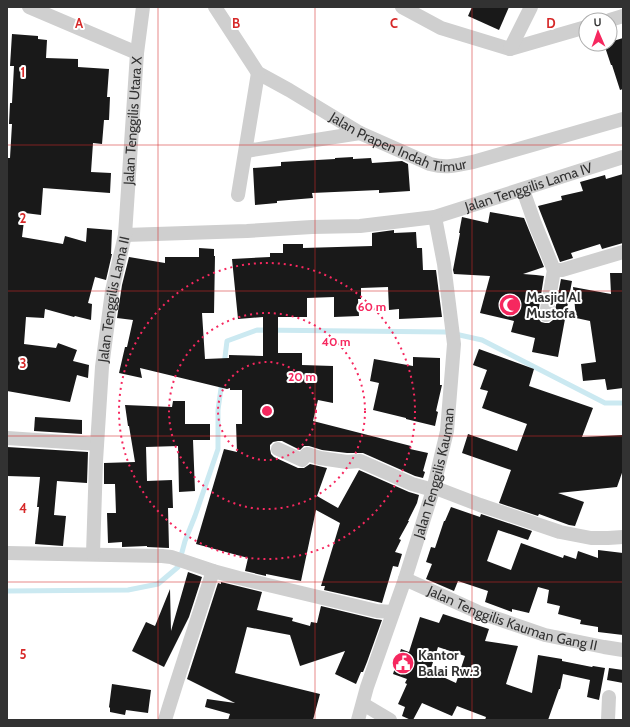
<svg xmlns="http://www.w3.org/2000/svg" width="630" height="727" font-family="Cabin,sans-serif">
<style>
.lines{fill:none;stroke-linecap:round;stroke-linejoin:round}
.stream{stroke:#cbe9f1;stroke-width:5}
.building{fill:#191919;fill-rule:evenodd}
.minor{stroke:#cfcfcf;stroke-width:14}
.grid{fill:none;stroke:#d62828;stroke-width:1;stroke-opacity:0.55}
.ring{fill:none;stroke:#f6285f;stroke-width:2;stroke-dasharray:2 4}
.labels{text-anchor:middle;dominant-baseline:central;stroke-width:4;stroke-linejoin:round;paint-order:stroke}
.street-label{font-size:14px;fill:#323232;stroke:#fff}
.poi-label{font-size:14px;font-weight:bold;fill:#323232;stroke:#fff;text-anchor:start}
.grid-label{font-size:13px;text-anchor:middle;font-weight:bold;fill:#d62828;stroke:#fff;stroke-width:4;stroke-linejoin:round;paint-order:stroke}
.centre{fill:#f6285f;stroke:#fff;stroke-width:2}
.ring-label{font-size:12px;text-anchor:middle;font-weight:bold;fill:#f6285f;stroke:#fff;stroke-width:4;stroke-linejoin:round;paint-order:stroke}
</style>
<rect width="100%" height="100%" fill="#fff"/>
<g class="lines">
<g class="stream">
<path d="M224,365L227,341L257,330L446,332L482,340L605,403H623"/>
<path d="M7,591L128,590L158,584L178,567L185,541L195,516L218,449V410L222,381"/>
</g>
</g>
<g class="building">
<path d="M472,7H509L499,30L468,16Z"/>
<path d="M12,34L38,36V39L47,40L46,58L78,59V67L109,69L107,97H110L109,120H104L102,144L93,143L91,172L111,173L110,193L43,188L41,215L25,213L22,237L63,244L65,236L86,242L87,228L112,230L111,254H112L106,280L95,277L88,303L92,304L91,320L75,316L74,317L45,309L44,318L26,317L24,344L56,348L58,343L77,350L73,361L89,365L88,378L77,375L70,402L7,391V158H10L12,124H9L10,103H12L14,66H10Z"/>
<path d="M623,38V89L620,90L612,65H611L604,44H610V42Z"/>
<path d="M353,157V159L371,158L372,163L402,161L408,164L410,191L379,193V190L312,193L313,198L277,201V203L255,205L253,168L281,166V162L335,159V158Z"/>
<path d="M623,174V243L602,249L600,244L571,253L573,258L560,262L538,206L562,200L561,196L583,191L580,182L605,175L606,179Z"/>
<path d="M490,212L524,218L544,267L523,274L536,275L544,276L538,314V318L541,322L545,323H549L553,320L554,316L561,279L572,281L558,357L532,352L535,338L511,332L514,321L480,313L490,276L454,274L453,270L460,233H459L462,217L488,223Z"/>
<path d="M394,230V233L416,232L417,248H422L423,270H436L442,317L399,319V309L389,310L388,287L361,288V299H358L359,316L334,317V297L307,298V317H278V353H302V365L333,366V403L318,400L313,421L411,446L410,449L428,453L423,471L425,472L423,478L415,476L363,453H347L322,450L309,446H304L300,450L282,441H278L273,442L270,445V449L271,454L274,457L298,468H304L310,464L327,468L317,496L338,508L359,470L409,492L419,495L417,503L408,521H409L399,539L401,540L395,552L402,554L398,567L393,566L382,603L324,590L325,586H321L340,523L316,510L301,581L266,574V576L245,571L248,558L196,544L224,449L237,452L236,424H242V390H230V388L227,389L140,368L142,378L119,373L125,347H127L133,320L117,318L122,285L129,257L165,263V257H199V248L214,249V256H215L214,313H202L205,359L229,358V355L263,356V317L238,319L232,259L270,257V253H283V244H303V248L372,246V233Z"/>
<path d="M610,273H623V388L607,390L605,379L583,381L581,364L596,362L590,321L576,318L573,287L611,294Z"/>
<path d="M479,349L534,369L529,386L593,408L582,437L623,435V470L617,487L558,493L584,502L575,526L569,525L539,514L538,516L499,503L511,470L462,453L468,434L517,451L527,424L482,408L488,391L480,389L487,370L473,365Z"/>
<path d="M413,357L440,358V385H442L436,411L438,412L435,426L406,419V418L373,410L379,383L370,381L374,359L413,366Z"/>
<path d="M173,401H185V424H210V440H193L195,491L179,492L178,446L146,447L147,481L172,480L173,508H168L169,548L147,547V546L122,547V542L108,543L107,513H116L115,484H104V463L135,462L129,426H128L125,405L172,407Z"/>
<path d="M35,417L82,420V434L34,431Z"/>
<path d="M7,447L88,452L87,483L57,481L54,515L66,516L63,546L35,544L39,507H37L40,477L7,476Z"/>
<path d="M451,507L480,517L481,514L532,531L528,540L498,530L487,561L511,570L521,543L563,558L564,555L576,559L578,551L598,558V550L623,553V635L598,632V627L580,624L581,620L558,614L560,606L547,603L549,590L538,587L529,613L512,609V612L485,602L488,591L458,581L454,591L426,579L432,564L426,562L431,547L435,548L444,521H445Z"/>
<path d="M188,572L202,577L189,617L164,667L132,651L146,622L155,626L170,589L171,631Z"/>
<path d="M221,582L262,592L257,610L293,618L292,621L310,626L311,622L317,623L321,606L375,619L382,620L367,662L363,672H361L356,684L335,674L345,651L300,666L290,635L247,627L235,673L320,694L313,720H228L230,714L205,707L207,699L235,703L187,679L218,583L221,584Z"/>
<path d="M443,614L489,629L485,641L518,646L506,684L532,693L538,655L562,659V661L592,667L593,666L605,668L599,700L587,697L590,680L563,674L560,689H559L548,720H485L486,717L457,706L452,716L422,703L413,720H411L402,716L405,707L398,704L407,684L405,683L407,679L393,674L401,649L409,652L420,617L439,623ZM438,647L465,656L456,683L430,671Z"/>
<path d="M609,668L623,670V683L607,680Z"/>
<path d="M112,684L151,690L148,713L126,710L125,715L110,712V708L109,707Z"/>
</g>
<g class="lines">
<g class="minor">
<path d="M29,7L137,53"/>
<path id="s1" d="M215,7L258,73L289,90L360,133L430,164C448,169 456,165 473,162L623,119"/>
<path d="M402,7L441,28L510,49L586,27"/>
<path d="M610,20L623,16"/>
<path d="M510,49L531,7"/>
<path d="M246,151L360,133"/>
<path d="M523,190L535,224L554,270H562L623,252"/>
<path d="M238,195L258,73"/>
<path id="s2" d="M125,235L247,231L312,227L360,226L435,217L623,157"/>
<path d="M546,315L554,270"/>
<path d="M7,438L97,444"/>
<path d="M278,449L302,460L307,454L320,458L347,462L360,461L412,484L433,490"/>
<path d="M433,487L480,505L560,532L591,538H608L623,537"/>
<path d="M7,553L162,556L171,557L213,571L239,578L377,611L393,612"/>
<path id="s3" d="M93,554L96,461L102,367L112,291L125,235L137,53L143,7"/>
<path id="s4" d="M405,579L478,612L545,635L604,647L623,650"/>
<path d="M363,704L390,720"/>
<path d="M165,720C180,670 197,621 213,571"/>
<path id="s5" d="M358,720L367,687L405,579L433,490L447,431L454,344L444,264L435,217"/>
<path d="M608,720L609,697"/>
</g>
</g>
<path class="grid" d="M158,7V720M315,7V720M472,7V720M7,145H623M7,291H623M7,436H623M7,582H623"/>
<g class="ring">
<circle cx="267" cy="411" r="49"/>
<circle cx="267" cy="411" r="98"/>
<circle cx="267" cy="411" r="148"/>
</g>
<defs>
<g id="mosque-disc" transform="scale(1.15)"><circle r="9.5" fill="#f6285f" stroke="#fff"/><path d="M3.5-4.9A6 6 0 1 0 3.5 4.9A5 5 0 1 1 3.5-4.9Z" fill="#fff"/></g>
<g id="civic-disc" transform="scale(1.15)"><circle r="9.5" fill="#f6285f" stroke="#fff"/><path d="M-.6-6.5H3V-4.5H.6V-3L4-1V1h2V6H-6V1h2V-1L-.6-3ZM-1.2 2.5V6h2.4V2.5Z" fill="#fff"/></g>
</defs>
<g fill-rule="evenodd">
<use href="#mosque-disc" x="510" y="305"/>
<use href="#civic-disc" x="403" y="663"/>
</g>
<g class="labels">
<g class="street-label">
<text stroke="none"><textPath href="#s3" startOffset="436">Jalan Tenggilis Utara X</textPath></text>
<text stroke="none"><textPath href="#s1" startOffset="237">Jalan Prapen Indah Timur</textPath></text>
<text stroke="none"><textPath href="#s2" startOffset="409">Jalan Tenggilis Lama IV</textPath></text>
<text stroke="none"><textPath href="#s3" startOffset="256">Jalan Tenggilis Lama II</textPath></text>
<text stroke="none"><textPath href="#s5" startOffset="259">Jalan Tenggilis Kauman</textPath></text>
<text stroke="none"><textPath href="#s4" startOffset="115">Jalan Tenggilis Kauman Gang II</textPath></text>
</g>
<g class="poi-label">
<text x="526" y="297">Masjid Al<tspan x="526" dy="16">Mustofa</tspan></text>
<text x="418" y="655">Kantor<tspan x="418" dy="16">Balai Rw.3</tspan></text>
</g>
</g>
<g class="grid-label">
<text x="79" y="28">A</text>
<text x="236" y="28">B</text>
<text x="394" y="28">C</text>
<text x="551" y="28">D</text>
<text x="23" y="77">1</text>
<text x="23" y="223">2</text>
<text x="23" y="368">3</text>
<text x="23" y="513">4</text>
<text x="23" y="659">5</text>
</g>
<circle cx="267" cy="411" r="6" class="centre"/>
<g class="ring-label">
<text x="372" y="311">60 m</text>
<text x="336" y="346">40 m</text>
<text x="302" y="381">20 m</text>
</g>
<rect width="630" height="727" fill="none" stroke="#323232" stroke-width="16"/>
<g transform="translate(598 32) rotate(358)"><circle r="19" fill="#ffffff" stroke="#adadad"/>
<path d="M0-3L7 15L0 10L-7 15Z" fill="#f6285f"/>
<text y="-6" font-size="11" font-weight="bold" text-anchor="middle" fill="#323232">U</text>
</g>
</svg>
